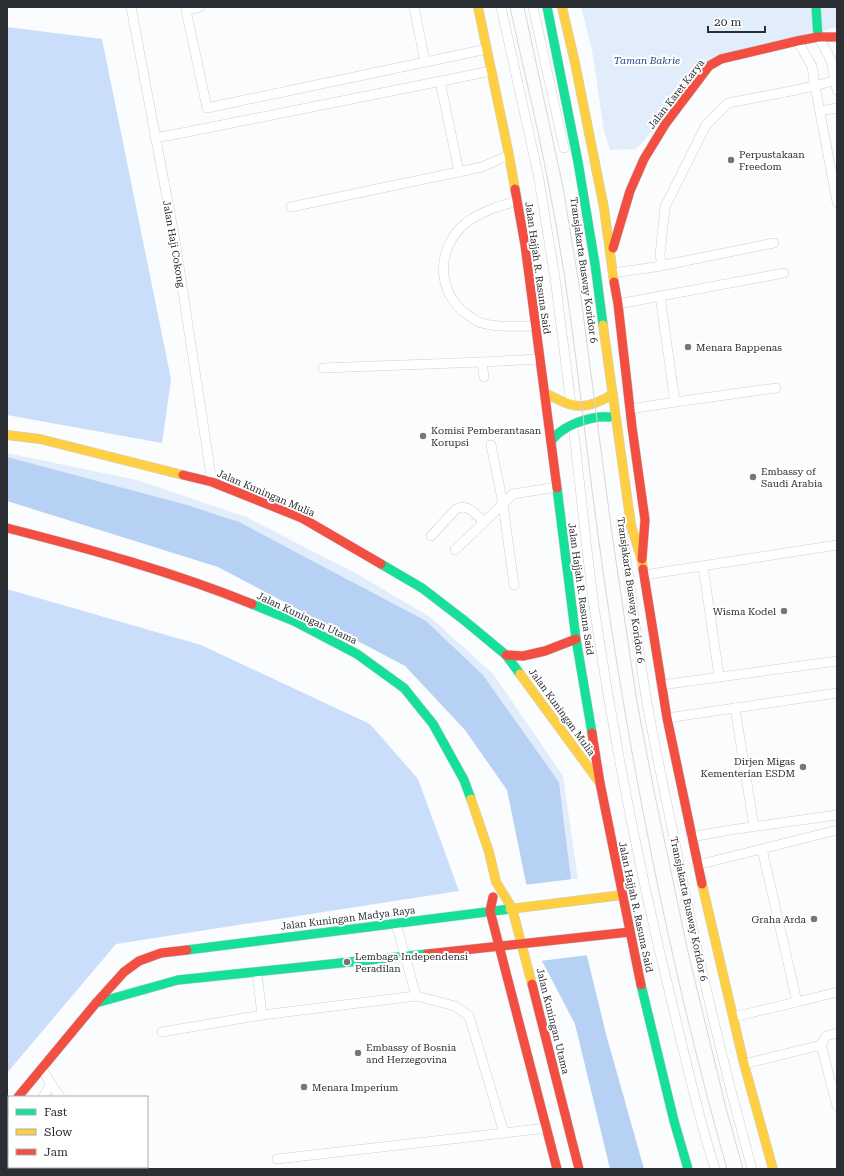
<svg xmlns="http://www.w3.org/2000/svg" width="844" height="1176" font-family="'Roboto Serif',serif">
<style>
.green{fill:#e2edfc}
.forest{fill:#cadefb}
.water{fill:#b7d1f5}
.pier{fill:#fbfcfd}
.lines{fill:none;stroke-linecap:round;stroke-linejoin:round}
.lane-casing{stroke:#cdcfd2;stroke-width:10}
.fast-casing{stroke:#cdcfd2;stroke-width:10}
.slow-casing{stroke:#cdcfd2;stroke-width:10}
.jam-casing{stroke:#cdcfd2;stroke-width:10}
.lane{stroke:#feffff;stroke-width:9}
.fast{stroke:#16e098;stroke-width:9}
.slow{stroke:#ffcf43;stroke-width:9}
.jam{stroke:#f24e42;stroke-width:9}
.tram{stroke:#d6d7d7;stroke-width:1}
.poi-dot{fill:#74767a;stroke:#fff;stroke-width:1.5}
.labels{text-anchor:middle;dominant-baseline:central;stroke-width:4;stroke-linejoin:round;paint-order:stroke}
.park-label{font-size:10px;font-style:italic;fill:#1b4885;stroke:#fff}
.street-label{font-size:10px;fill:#2b2e33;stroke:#fff}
.poi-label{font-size:10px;fill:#2b2e33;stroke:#fff;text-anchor:start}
</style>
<rect width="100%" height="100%" fill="#fbfcfd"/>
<g class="green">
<path d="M581,7H837V27L722,56L636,149L610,150L604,131L592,50Z"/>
<path d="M7,453L137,480L246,517L359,575L430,617L494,675L563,776L578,879H571L559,782L483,675L10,458L7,457Z"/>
</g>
<g class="forest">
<path d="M7,27L102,39L171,379L162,443L7,415Z"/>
<path d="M7,589L201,645L370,724L418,779L459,891L116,944L7,1073Z"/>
</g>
<path class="water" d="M7,457L187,505L239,522L426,621L483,675L559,782L571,879L587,956L606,1034L644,1169H610L575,1024L542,961L507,790L465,730L405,666L218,567L7,501Z"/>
<path class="pier" d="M573,879L589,955L540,961L524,885Z"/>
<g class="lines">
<g class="lane-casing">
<g id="lane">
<path d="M131,7L175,240L212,482"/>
<path d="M200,7L186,10L207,108L487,49"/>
<path d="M414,7L425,62"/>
<path d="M501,7L538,174L555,278L571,404"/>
<path d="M533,7L564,148"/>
<path d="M819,38L831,60L837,90"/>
<path d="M836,80L815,86L837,202"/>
<path d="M440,81L459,172"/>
<path d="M820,111L837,108"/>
<path d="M155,138L187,132L491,71"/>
<path d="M517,201C500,206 482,211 467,222C436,246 435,293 468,315C471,317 475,320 478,322C496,328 517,326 536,326"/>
<path d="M291,207L482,167L509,155"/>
<path d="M662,265L660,255L665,207L706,125L728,103L786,92L815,86L812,66L798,42"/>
<path d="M613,273L655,267L774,243"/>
<path d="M618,304L784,273"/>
<path d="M323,368L482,362"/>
<path d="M484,377L482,362L540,359"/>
<path d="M675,402L776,388"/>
<path d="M630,409L675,402L660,296"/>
<path d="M573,425C580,485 586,546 594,607C614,741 640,875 673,1007C686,1061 698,1116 715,1169"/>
<path d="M491,445L503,504L514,585"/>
<path d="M621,523C630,583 637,643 647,703C656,753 667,803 677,853C698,959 723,1065 752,1169"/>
<path d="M431,536L456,509C468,503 475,514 484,522"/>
<path d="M455,550L513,494L557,487"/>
<path d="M703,566L719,676"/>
<path d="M644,575L837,545"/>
<path d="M661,685L837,661"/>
<path d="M735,708L754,827"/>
<path d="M667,718L837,693"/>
<path d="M691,837L730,830L837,815"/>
<path d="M762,849L837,830"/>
<path d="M697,865L762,849L797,1002L733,1017"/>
<path d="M396,923L416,996"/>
<path d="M257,972L262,1015"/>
<path d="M797,1002L837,992"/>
<path d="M162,1032L262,1015L416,996L455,1006L469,1016L504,1133L277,1159"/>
<path d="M837,1033L826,1036L821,1045L837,1106"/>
<path d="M744,1064L821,1045"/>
<path d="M42,1069L51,1084L43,1097"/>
<path d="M51,1084L60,1097"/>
<path d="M504,1133L546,1128"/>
<path d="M7,1146L9,1144"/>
<path d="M125,1167L127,1169"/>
</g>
</g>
<g class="fast-casing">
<g id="fast">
<path d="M547,7L578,162L595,264L603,325"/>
<path d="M816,7L818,37"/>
<path d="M551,441C554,438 557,434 560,432C572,423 595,415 609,417"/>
<path d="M557,488L576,639L592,733"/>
<path d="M381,564L422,588L465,621L506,655L520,674"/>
<path d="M252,604L294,621L357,654L404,688L433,724L464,780L471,799"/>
<path d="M187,950L510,909"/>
<path d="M641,985L674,1121L688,1169"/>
<path d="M96,1003L178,980L427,954"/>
</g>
</g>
<g class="slow-casing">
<g id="slow">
<path d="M478,7L509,155L515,189"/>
<path d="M562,7L575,63L604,208L614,282"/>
<path d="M603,325L631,525L642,561L643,569"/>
<path d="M545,393C574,408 584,412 613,394"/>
<path d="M7,435L40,439L183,475"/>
<path d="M520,674L600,783"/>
<path d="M471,799L489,852L496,882L512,908L532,984"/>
<path d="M702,884L744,1064L773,1169"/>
<path d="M510,909L622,895"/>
</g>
</g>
<g class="jam-casing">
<g id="jam">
<path d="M515,189L525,245L557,488"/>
<path d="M613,248L630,191L644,159L666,123L709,66L721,59L797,41L818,37H837"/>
<path d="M614,282L618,304L632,427L645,520L642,559"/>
<path d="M183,475L212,482L302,518L381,564"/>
<path d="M7,528C90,549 173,572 252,604"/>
<path d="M643,569L667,718L702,884"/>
<path d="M506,655L523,656L545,651L576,639"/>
<path d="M592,733L600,783L641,985"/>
<path d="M493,897L490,911L557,1169"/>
<path d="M427,954L630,932"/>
<path d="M532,984L579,1169"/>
<path d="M18,1097L96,1003L124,972L139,961L161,953L187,950"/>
</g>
</g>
<use href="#lane" class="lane"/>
<use href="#fast" class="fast"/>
<use href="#slow" class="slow"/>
<use href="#jam" class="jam"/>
<g class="tram">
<path d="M510,7C523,67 538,127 549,187C572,302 582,419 598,535C627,748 668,961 727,1169"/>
<path d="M524,7L563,187L580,290L612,534L637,702L653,786L688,952L726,1108L743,1169"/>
</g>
</g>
<g class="poi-dot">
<circle cx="731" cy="160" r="4"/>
<circle cx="688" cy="347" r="4"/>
<circle cx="423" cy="436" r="4"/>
<circle cx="753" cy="477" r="4"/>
<circle cx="784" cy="611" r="4"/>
<circle cx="803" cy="767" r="4"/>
<circle cx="814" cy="919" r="4"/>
<circle cx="347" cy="962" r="4"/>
<circle cx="358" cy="1053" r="4"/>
<circle cx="304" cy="1087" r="4"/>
</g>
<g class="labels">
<g class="park-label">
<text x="647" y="60">Taman Bakrie</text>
</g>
<g class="street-label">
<text transform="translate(676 94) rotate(-52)">Jalan Karet Karya</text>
<text transform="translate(174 244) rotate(80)">Jalan Haji Cokong</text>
<text transform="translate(538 268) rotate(82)">Jalan Hajjah R. Rasuna Said</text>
<text transform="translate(584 270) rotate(82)">Transjakarta Busway Koridor 6</text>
<text transform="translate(266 493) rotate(23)">Jalan Kuningan Mulia</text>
<text transform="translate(581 589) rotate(82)">Jalan Hajjah R. Rasuna Said</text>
<text transform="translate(631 590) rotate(82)">Transjakarta Busway Koridor 6</text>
<text transform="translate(307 618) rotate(25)">Jalan Kuningan Utama</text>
<text transform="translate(562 712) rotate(54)">Jalan Kuningan Mulia</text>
<text transform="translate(636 907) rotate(78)">Jalan Hajjah R. Rasuna Said</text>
<text transform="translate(689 909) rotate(78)">Transjakarta Busway Koridor 6</text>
<text transform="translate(348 918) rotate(-7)">Jalan Kuningan Madya Raya</text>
<text transform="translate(553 1021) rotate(76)">Jalan Kuningan Utama</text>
</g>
<g class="poi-label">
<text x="739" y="154">Perpustakaan<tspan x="739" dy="12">Freedom</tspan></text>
<text x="696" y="347">Menara Bappenas</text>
<text x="431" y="430">Komisi Pemberantasan<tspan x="431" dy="12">Korupsi</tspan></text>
<text x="761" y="471">Embassy of<tspan x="761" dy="12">Saudi Arabia</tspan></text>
<text x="776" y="611" text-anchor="end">Wisma Kodel</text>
<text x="795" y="761" text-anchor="end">Dirjen Migas<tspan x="795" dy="12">Kementerian ESDM</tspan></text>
<text x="806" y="919" text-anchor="end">Graha Arda</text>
<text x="355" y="956">Lembaga Independensi<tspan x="355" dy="12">Peradilan</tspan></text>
<text x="366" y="1047">Embassy of Bosnia<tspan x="366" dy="12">and Herzegovina</tspan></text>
<text x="312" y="1087">Menara Imperium</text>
</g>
</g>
<rect width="844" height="1176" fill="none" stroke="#2b2e33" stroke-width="16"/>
<rect x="8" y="1096" width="140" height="72" fill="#ffffff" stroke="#aaabad"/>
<rect x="16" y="1109" width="20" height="6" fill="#16e098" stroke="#aaabad"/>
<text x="44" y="1116" font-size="12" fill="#2b2e33">Fast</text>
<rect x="16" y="1129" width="20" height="6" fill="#ffcf43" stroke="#aaabad"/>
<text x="44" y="1136" font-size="12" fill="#2b2e33">Slow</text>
<rect x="16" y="1149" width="20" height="6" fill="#f24e42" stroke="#aaabad"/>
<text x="44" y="1156" font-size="12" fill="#2b2e33">Jam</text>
<path d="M708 26v6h57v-6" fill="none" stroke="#2b2e33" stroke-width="2"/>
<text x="714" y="26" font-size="12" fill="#2b2e33" stroke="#ffffff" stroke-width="3" paint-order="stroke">20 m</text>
</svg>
